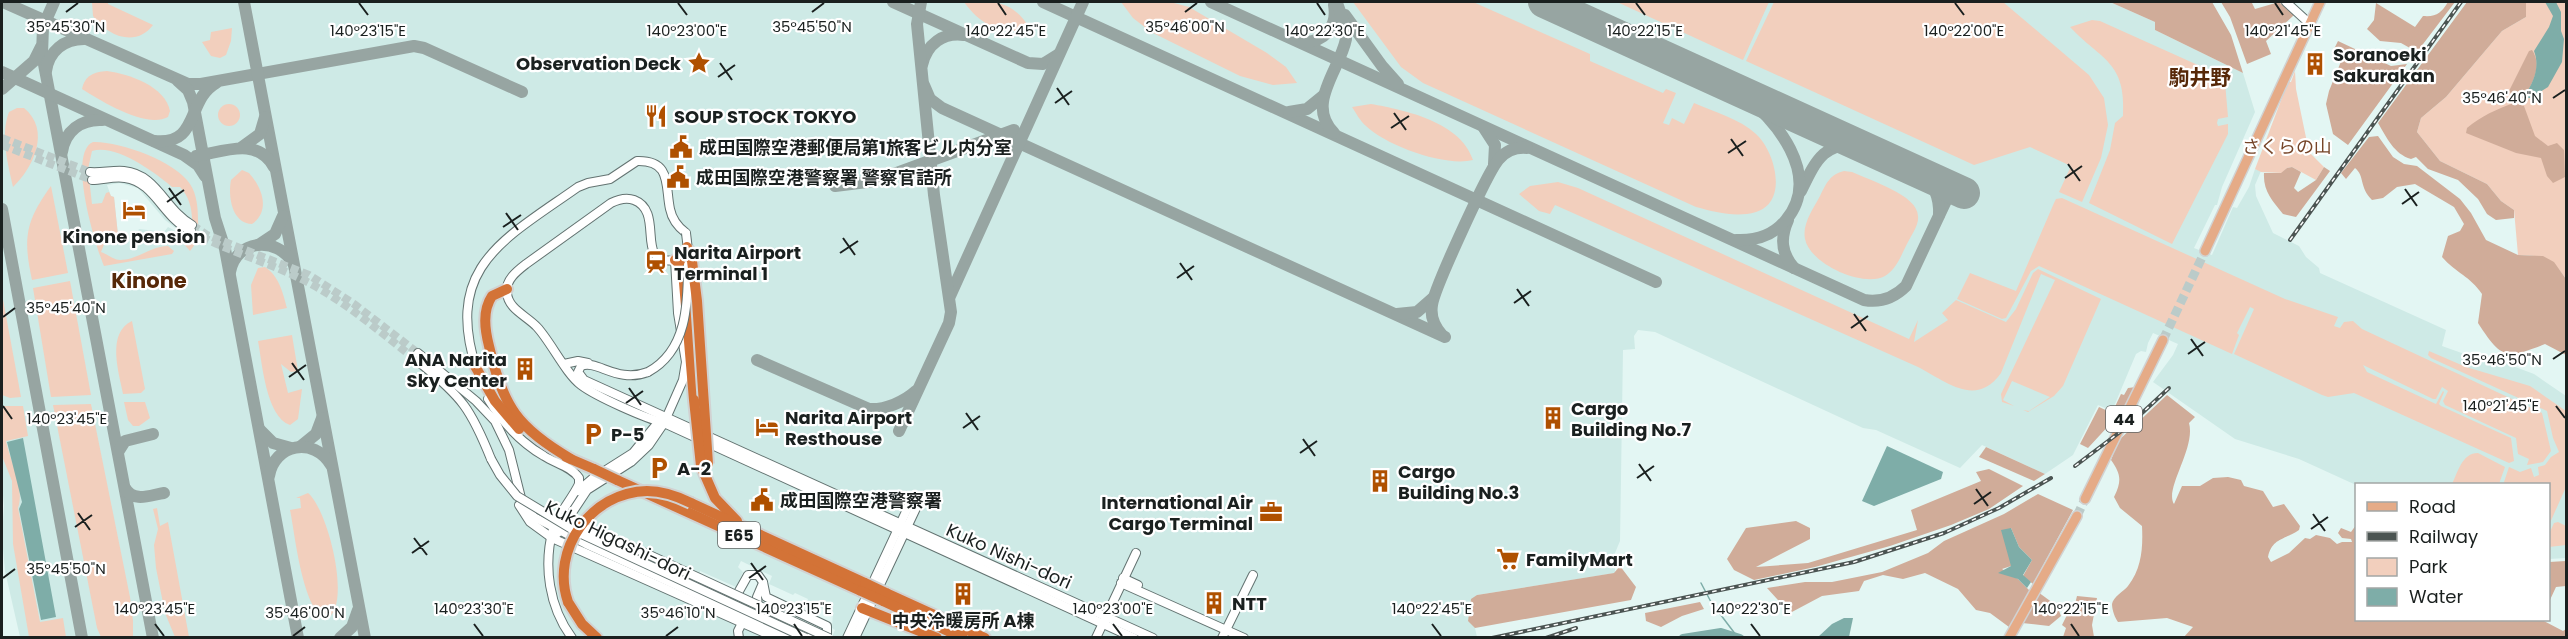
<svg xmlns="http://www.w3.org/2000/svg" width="2568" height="639" font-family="Poppins,'Noto Sans JP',sans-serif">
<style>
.built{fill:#ceeae6;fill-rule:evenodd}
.green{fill:#f2cfbd}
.forest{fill:#d0ac99}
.water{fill:#7eada8}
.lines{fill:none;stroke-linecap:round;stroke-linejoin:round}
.stream{stroke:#7eada8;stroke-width:1.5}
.river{stroke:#7eada8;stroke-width:8}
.taxiway{stroke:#97a5a2;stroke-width:12}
.runway{stroke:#97a5a2;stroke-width:32}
.secondary-tunnel{stroke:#bbcbc9;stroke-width:8;stroke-dasharray:8 4;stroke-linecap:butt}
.primary-tunnel{stroke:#bbcbc9;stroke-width:9;stroke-dasharray:9 4.5;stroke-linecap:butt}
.secondary-casing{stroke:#637371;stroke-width:10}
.primary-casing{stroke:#d1d2d2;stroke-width:12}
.highway-casing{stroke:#d1d2d2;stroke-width:14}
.secondary{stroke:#fff;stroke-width:8}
.primary{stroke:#e5ab87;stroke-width:9}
.highway{stroke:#d37337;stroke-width:10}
.rail-casing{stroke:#4b5452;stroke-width:4}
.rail{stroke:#fff;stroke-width:1.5;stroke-dasharray:4.5;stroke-linecap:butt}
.secondary-bridge-casing{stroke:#637371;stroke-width:10;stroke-linecap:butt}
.highway-bridge-casing{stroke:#d1d2d2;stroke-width:14;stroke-linecap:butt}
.secondary-bridge{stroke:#fff;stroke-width:8}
.highway-bridge{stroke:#d37337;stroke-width:10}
.ticks{fill:none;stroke:#1a201f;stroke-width:2}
.labels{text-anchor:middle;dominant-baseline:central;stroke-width:4.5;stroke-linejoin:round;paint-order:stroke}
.shield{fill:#fff;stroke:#5f6362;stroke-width:1.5}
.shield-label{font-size:16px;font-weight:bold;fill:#1a201f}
.poi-label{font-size:18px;font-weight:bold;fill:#1a201f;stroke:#fff;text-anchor:start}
.park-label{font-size:18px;fill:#764528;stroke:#fff}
.street-label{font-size:18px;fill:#1a201f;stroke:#fff}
.quarter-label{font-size:21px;font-weight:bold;fill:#562808;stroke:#fff}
.ticks-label{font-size:15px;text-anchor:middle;fill:#1a201f;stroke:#fff;stroke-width:4.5;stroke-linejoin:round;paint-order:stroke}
</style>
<rect width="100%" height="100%" fill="#e3f6f3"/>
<path class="built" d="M2,2H2110L2155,22V30L2243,73L2255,112L2222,187L2217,205H2215L2194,248L2212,255L2233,207L2237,208L2249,187L2255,169L2261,171L2255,185L2256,196L2273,233L2299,246L2306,257L2319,268L2320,273L2446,330L2442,346L2470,356H2486L2534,374L2566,396V558L2549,559L2548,484L2356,485L2299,459L2235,439L2153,382L2173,355L2178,344L2153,333L2148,343L2146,352L2141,351L2136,354L2112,411L2098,405L2073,455L2045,474L1982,445L1960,468L1876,430L1863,428L1655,332L1638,330L1634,336L1635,349L1623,350L1620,541L1615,553V573L1477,595L1468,620L1475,628L1477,637H832L835,630L832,628L833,613L807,602L808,599L795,593L793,595L769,584L772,576L741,561L738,567L743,572L736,587L700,571V591L800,637H20L5,571L2,537L4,506L2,485ZM120,183L138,188L165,220L190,239L168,227L164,232L139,229L134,238L125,244L118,235L114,197L111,196L107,185Z"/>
<g class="green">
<path d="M92,2H108V4L153,25C136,48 107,36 93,16Z"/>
<path d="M964,2C998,1 1012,0 1032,31C1000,32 983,28 964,2Z"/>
<path d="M1121,2H1170L1189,7L1267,53L1286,67L1297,83L1273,85L1240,76L1151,32L1133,18Z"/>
<path d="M1353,2H1473L1590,54V61L1663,93L1666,89L1676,93L1663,123L1669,125L1672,118L1684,124L1694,103C1714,112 1740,119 1756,134C1775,151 1789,202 1756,212C1736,218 1715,212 1696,207L1423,83L1401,67Z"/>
<path d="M1617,2H1769L1743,60Z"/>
<path d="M1774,2H2003L2089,75L2104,98L2108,125L2101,158L2082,202L2059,192L2071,166L2030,147L1974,165L1746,61Z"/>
<path d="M2526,2H2566V279C2550,256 2545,256 2518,255L2514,210L2501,201L2487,184L2440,161L2417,132L2421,118L2446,97L2502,31L2526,17Z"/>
<path d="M2092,20L2100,21L2220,75L2225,82L2228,117L2218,119L2217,123L2218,126L2228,124V134L2172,244L2089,203L2110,150L2115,123L2123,116C2126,61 2102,61 2070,27Z"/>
<path d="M232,28L231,41L226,55L220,58L211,56L202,42L210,40L211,32Z"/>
<path d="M107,71C129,74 165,86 170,111L168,117C146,129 101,101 82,89C85,75 94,72 107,71Z"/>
<path d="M2295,71L2296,89L2309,152L2324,167L2316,180L2292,167L2287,168L2282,173L2261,172L2255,169L2288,82H2291Z"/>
<circle cx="229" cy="115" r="11"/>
<path d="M1371,104C1405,110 1461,122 1473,160C1445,167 1387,146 1366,126C1360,121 1356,113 1352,107Z"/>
<path d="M17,108H24C51,130 34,167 13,187C8,164 0,135 9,112Z"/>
<path d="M93,142C119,141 175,161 190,184C197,194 198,209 198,220C199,232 198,242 190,251L183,243L171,235L190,239C194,221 193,200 180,187H172C153,171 116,144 92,151L88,169L92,204L102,203L106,193L109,192L111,196L114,197L118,235L125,244L107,237L101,252C107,254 114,260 120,260C137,260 151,246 168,246L174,251L172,254L104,266C95,245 67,153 93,142Z"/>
<path d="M242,170L249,173C262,187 271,211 252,224C231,223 228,195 231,180Z"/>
<path d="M1844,171L1852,172C1869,180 1918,195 1918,216C1919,225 1912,234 1908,242C1902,253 1897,269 1885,276C1863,288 1810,264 1805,239C1802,224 1813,209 1820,196C1826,184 1830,174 1844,171Z"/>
<path d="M1558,182L1578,188L1909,339L1918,320L1914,342L1948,320L1942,313L1956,300L2006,322L2016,309L2033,273L2038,269L2101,299L2063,386L2054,396L2028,412L2023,410L2029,411L2050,397L2012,381L2003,400L2014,406L2002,402L2001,394L2055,280L2041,274L2001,373C1976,408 1947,382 1918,367L1555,205L1550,214L1539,211L1519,194L1530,186Z"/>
<path d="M51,186L68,273L32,280C23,238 25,222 51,186Z"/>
<path d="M2062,198L2285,299L2338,317L2334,326L2340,328L2344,322L2353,321L2362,329L2542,413L2551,451L2543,462L2527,465L2529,459L2518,454L2516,438L2445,405L2443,401L2448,391L2442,387L2436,399H2433L2363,365L2367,372L2436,404L2443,391L2444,392L2439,404L2441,406L2511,438L2514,461L2509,463L2354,393L2328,397L2322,395L2234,354L2254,309L2250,307L2237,333L2239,335L2232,354L2039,266L2031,271L2006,318L2002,319L1957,299L1970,273L2016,291L2054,203L2056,199Z"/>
<path d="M265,267C279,276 283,293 287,308L253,315L251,285L258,268Z"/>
<path d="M70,281L91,395L51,397L33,288Z"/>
<path d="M2,294L21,397L10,398L2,395Z"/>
<path d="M132,321L145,389L141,393L123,394C119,373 106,333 132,321Z"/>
<path d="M292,335L298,371L291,372L281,364L288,393L302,389L298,419L290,425C266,417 262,362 258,341Z"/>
<path d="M2429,351L2466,367L2530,386L2566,411V487L2549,525L2548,484H2505L2504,482L2509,467L2520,472L2531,468L2534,477L2539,475L2538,467L2545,465L2551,457L2559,452L2553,438L2547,411L2431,358L2428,355Z"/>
<path d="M124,402H145L150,418L139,426H133L128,420Z"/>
<path d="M91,404L130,597L133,621V637H101L97,628L53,405Z"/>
<path d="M2,406H23L28,436L6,441C10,461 25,488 18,508L40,622L63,618L66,637H29L13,544L12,481L2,456Z"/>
<path d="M2478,453L2505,467L2499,484H2452C2458,472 2462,453 2478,453Z"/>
<path d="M308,493C328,509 353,608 326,619C302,610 295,533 290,510L301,508L300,498H296Z"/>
<path d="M157,508L160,526L168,522L189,637H175L165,613L156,568L154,545L158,529L153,509Z"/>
<path d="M2558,522L2566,526V545L2549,547V534L2554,523Z"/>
</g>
<g class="forest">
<path d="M2110,2H2212L2231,35L2243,73L2155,30V22Z"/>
<path d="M2221,2H2256L2252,3L2255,9L2279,2L2294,15L2266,41L2271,54L2247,64L2230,17Z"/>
<path d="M2448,2H2455L2417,52L2401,43L2380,41L2367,29L2374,20L2376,3L2415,27L2423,16C2437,17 2441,13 2448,2Z"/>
<path d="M2467,2H2526V17L2502,31L2446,97L2421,118L2417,132L2440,161L2487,184L2501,201L2514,210V218L2496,220L2487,214L2478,199L2458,180L2428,169L2416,157L2411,159C2394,154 2387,138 2378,123Z"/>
<path d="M2338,41L2391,66L2407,64L2348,145L2333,134L2326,104L2329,91L2342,59L2333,51Z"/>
<path d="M2532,50C2542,65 2534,81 2525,95L2526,98H2515L2509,91L2529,51Z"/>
<path d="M2514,103L2524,106L2535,136L2548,146L2557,143L2564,150L2565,177L2553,183L2547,176L2541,158L2516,153L2466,133L2467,128C2481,116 2497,109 2514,103Z"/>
<path d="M2378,136L2393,157L2404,164L2417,166L2460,199L2471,213L2486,240L2518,255L2543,256L2554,262L2566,279V355L2545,344C2506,359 2502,360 2478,323L2482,294C2470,276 2456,273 2442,257L2448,236L2460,231L2464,224L2454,207L2415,184L2397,187L2383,198L2372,200C2359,187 2365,176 2355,168L2346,179L2341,173L2369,137Z"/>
<path d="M2292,167L2301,172L2294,188L2298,192L2316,180L2324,167L2330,171L2296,217L2283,214C2272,200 2263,191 2264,173H2281L2287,168Z"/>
<path d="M2136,387L2117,425L2112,422L2088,448L2080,444L2099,407L2112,413L2121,394L2124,395L2128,388Z"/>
<path d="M2167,395L2195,417L2189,423C2196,448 2164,489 2174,504L2182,486H2200L2213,478L2228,477L2241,480L2244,486L2263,491L2273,507L2284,504L2300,526L2299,530C2284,540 2272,538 2268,557L2271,562L2289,553L2305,538L2310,539L2316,535L2330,538L2337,544L2342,542H2352L2351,539L2342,538L2338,533L2341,528L2351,532L2356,525V620H2542L2563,631L2566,629V637L2183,638L2193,627L2167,618L2118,622C2115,618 2112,610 2112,604C2113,597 2124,591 2128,586C2142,568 2143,547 2142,526L2120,508L2114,497C2122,481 2121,474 2111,460L2118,441Z"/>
<path d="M1986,447L2045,474L2034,481L1979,457Z"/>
<path d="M1989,469L2023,486L1989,509L1951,525L1890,546L1815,567L1754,580L1734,570L1727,559L1746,528L1796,521L1810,528V539L1756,567L1808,563L1917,530L1911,510L1981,481L1976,472Z"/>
<path d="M2038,494L2073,510L2033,584L2023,576L2032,560L2019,547L2011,528V566L2002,569L2018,579L2030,591L2009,627L1990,613L1976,610L1958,589L1925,573L1903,579L1883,575L1864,581L1859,591L1822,596L1790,613L1767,588L1805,582H1832L1882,572L1928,553L1944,541L2004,514Z"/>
<path d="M2566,561V586L2556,587L2549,602V562Z"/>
<path d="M1620,566L1636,587L1631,600L1475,628L1468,621L1471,599L1477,595L1614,573Z"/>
<path d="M2038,592L2057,606L2061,616L2049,626L2022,623Z"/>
<path d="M2077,596L2097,598L2092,625L2094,637H2063L2066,628L2062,625L2068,613L2073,612Z"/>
<path d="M1700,602L1704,609L1682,616L1661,627L1646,621L1645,613Z"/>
</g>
<g class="water">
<path d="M2545,2H2556L2561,12V31L2564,39L2562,62L2548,87L2530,98H2526L2525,95C2534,81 2540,67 2534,51L2549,27L2553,16Z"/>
<path d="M23,438L56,617L41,620L19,509L22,502L7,442Z"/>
<path d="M1887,446L1943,472L1941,479L1874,506L1862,501Z"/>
<path d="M2011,528L2019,547L2032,560L2023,575L2031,582L2027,588L2018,579L1998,573L2011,566L2001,530Z"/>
<path d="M1844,618H1853L1849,637H1818L1832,624Z"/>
</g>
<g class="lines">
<path class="stream" d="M1701,583L1711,602L1736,635"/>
<path class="river" d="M1683,638L1721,632L1740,638"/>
<g class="taxiway">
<path d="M3,2L188,84H201L414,46L424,48L522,92"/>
<path d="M54,2L43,27L42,54L153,638"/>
<path d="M244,2L365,638"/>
<path d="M893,2L1028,63L1043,64L1059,54"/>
<path d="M1043,2L1656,282"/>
<path d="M1211,2L1864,300C1881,303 1894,298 1906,286L1952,188"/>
<path d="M1345,15L1382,66L1398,84"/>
<path d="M1302,42C1324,43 1338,27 1334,5"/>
<path d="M922,65C927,44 943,32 964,35"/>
<path d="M46,71C49,51 64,39 84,39"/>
<path d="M2,72L184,155L198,165L205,176"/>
<path d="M178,81L188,90L193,102L215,218L225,249L298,638"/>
<path d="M924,85L930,99L942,108L1445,337"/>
<path d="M2,89L34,61L41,47"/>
<path d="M1289,112L1307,109L1323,96"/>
<path d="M1484,128L1495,145L1494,164"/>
<path d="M1334,133C1305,104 1340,70 1346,39V29L1337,3"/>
<path d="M154,141C200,146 186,100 216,83"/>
<path d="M242,147L260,134L265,117"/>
<path d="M62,152C65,131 81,119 102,120"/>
<path d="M196,156C223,152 257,136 274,167"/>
<path d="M1920,173C1934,183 1940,197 1939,215"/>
<path d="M835,186L875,181L1014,130"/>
<path d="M1801,191C1815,162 1825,138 1863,147"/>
<path d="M2,209L82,638"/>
<path d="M1788,220C1780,238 1781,253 1794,268"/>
<path d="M1736,240C1755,241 1773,236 1786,220C1823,176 1776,118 1739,92"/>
<path d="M260,244L275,234L283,216"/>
<path d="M230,272C236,239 277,236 293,263"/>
<path d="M950,296L1083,2"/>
<path d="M1397,314L1417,312L1433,298"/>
<path d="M1442,335C1434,326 1430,317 1432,305C1434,289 1488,171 1499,159C1506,151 1516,147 1527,148"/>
<path d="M757,360L869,409C885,410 904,402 916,391"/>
<path d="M260,430L273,443L291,448"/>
<path d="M899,431L949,323L951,312L934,195L917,24L921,2"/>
<path d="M300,447L316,434L322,418"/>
<path d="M118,452L125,441L153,434"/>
<path d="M269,476C274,444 314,436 331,465"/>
<path d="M125,488C134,503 150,495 164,493"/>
<path d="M340,638L352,627L358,610"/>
</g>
<path class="runway" d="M1544,2L1964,193"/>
<g class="secondary-tunnel">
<path d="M2,138L90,172"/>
<path d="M2,145L92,180"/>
<path d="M192,225L207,235L309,275L354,304L418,353"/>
<path d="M191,231C230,253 273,263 313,285C351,306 385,336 420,363"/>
</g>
<g class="primary-tunnel">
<path d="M2163,340L2205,251"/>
<path d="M2077,516L2085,499"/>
</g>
<g class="secondary-casing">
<g id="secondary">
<path d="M2286,2L2310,24"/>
<path d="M90,172C101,173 113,170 124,171C157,174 165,210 192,225"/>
<path d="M92,180C103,180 114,176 125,178C155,182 163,218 191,231"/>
<path d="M418,353L476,401L495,421L509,450L522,502L534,517L586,544L792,638"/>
<path d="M420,363C462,397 471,409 491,459"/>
<path d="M564,364L578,361L588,363"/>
<path d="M477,371C443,267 503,240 578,187L588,183L610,179L637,161C672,160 665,186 670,209C672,219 678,227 686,233"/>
<path d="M648,372C617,384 597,359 581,366L578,372L584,380L1153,638"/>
<path d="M488,399C502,422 520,442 544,456C555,463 572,467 579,478V484C572,499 558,514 553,529C543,566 549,607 572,638"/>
<path d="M578,491L592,479L633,453L660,420"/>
<path d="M519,505L530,522L552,538L776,638"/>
<path d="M552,538L560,531L587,490L631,462L649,445L664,423L683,380L686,362L678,313L675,260C633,267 666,212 634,200C626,197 619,199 611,203L526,264C517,271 505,280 507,293C508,309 527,316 537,327C551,342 566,374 581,385C597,397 645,418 664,423L1134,638"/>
<path d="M608,541L633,553"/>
<path d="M1123,578L1138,585"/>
<path d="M1121,583L1244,638"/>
<path d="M704,586L817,638"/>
<path d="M734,600L748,575H758L763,582L766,597L827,626V634L818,635"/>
<path d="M761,609L758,606L757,597L763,583"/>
<path d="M739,638L738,631L742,623"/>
<path d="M847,638L910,503"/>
<path d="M855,638L917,506"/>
<path d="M1096,638L1136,553"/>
<path d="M1222,638L1253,575"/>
</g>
</g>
<g class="primary-casing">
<g id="primary">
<path d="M2205,251L2320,2"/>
<path d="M2085,499L2163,340"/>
<path d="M2009,638L2077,516"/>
</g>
</g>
<g class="highway-casing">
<g id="highway">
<path d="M675,260L682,266L683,271L694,400"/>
<path d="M507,289L492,296C482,311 485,330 489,346C503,407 518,428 571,459"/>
<path d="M475,366L495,401L519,429"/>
<path d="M566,457L594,469"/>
<path d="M701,466L715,498L737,521"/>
<path d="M617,480L861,591"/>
<path d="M691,503L865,583"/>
<path d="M886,593L985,638"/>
<path d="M883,601L963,638"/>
<path d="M568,602L582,624L597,638"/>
<path d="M862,608L937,638"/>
</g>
</g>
<use href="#secondary" class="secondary"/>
<use href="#primary" class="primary"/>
<use href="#highway" class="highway"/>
<g class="rail-casing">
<g id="rail">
<path d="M2290,240L2461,2"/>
<path d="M2075,466L2128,426L2169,388"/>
<path d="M1492,638L1854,562L1944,533L1999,508L2051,478"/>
<path d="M1546,638L1576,628"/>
</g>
</g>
<use href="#rail" class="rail"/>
<g class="secondary-bridge-casing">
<g id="secondary-bridge">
<path d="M686,233L688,250"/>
<path d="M648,372C687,351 688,304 688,265"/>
<path d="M491,459L500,475L517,496L575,531L806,638"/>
<path d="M560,518L630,546L829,638"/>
</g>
</g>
<g class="highway-bridge-casing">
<g id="highway-bridge">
<path d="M687,247L692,261L697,301L708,464"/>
<path d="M694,400L701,466"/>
<path d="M594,469L617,480"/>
<path d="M865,583L886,593"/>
<path d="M861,591L883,601"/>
<path d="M568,602C550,550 591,492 647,491C663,491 677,496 691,503"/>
</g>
</g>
<use href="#secondary-bridge" class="secondary-bridge"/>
<use href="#highway-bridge" class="highway-bridge"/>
</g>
<path class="ticks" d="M359,3L368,15M678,3L687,15M998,3L1006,15M1317,3L1325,15M1636,3L1645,15M1955,3L1964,15M2275,3L2283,15M66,12L78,3M812,12L824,3M1185,12L1197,3M720,63L732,80M718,77L735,65M1057,88L1069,105M2553,98L2565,90M1055,103L1072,91M1394,113L1406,130M1391,128L1409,116M1731,139L1743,156M1728,153L1746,141M2068,164L2080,181M2065,178L2082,166M169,188L181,205M2405,189L2417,206M167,202L184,190M2402,204L2419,192M506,213L518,230M503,227L521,215M843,238L855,255M840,253L858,241M1180,263L1192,280M1177,278L1194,266M1517,289L1529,306M1514,303L1531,291M1854,314L1866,331M3,317L15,308M1851,328L1868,316M2191,339L2203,356M2188,354L2205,342M2553,359L2565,351M292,363L304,380M289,377L306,365M629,388L641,405M626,403L643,391M3,406L12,419M2556,406L2565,418M966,413L978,430M963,428L980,416M1303,439L1315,456M1300,453L1317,441M1639,464L1651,481M1637,478L1654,466M1976,489L1988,506M1974,504L1991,492M78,513L90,530M2313,514L2325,531M75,527L92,515M2311,529L2328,517M414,538L427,555M412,553L429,541M751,563L763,580M3,578L15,569M749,578L766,566M155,624L164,636M474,624L483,636M794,624L802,636M1113,624L1122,636M1432,624L1441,636M1751,624L1760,636M2071,624L2079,636M293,636L305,627M666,636L678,627"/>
<defs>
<g id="sight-bare" transform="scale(1.8)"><path d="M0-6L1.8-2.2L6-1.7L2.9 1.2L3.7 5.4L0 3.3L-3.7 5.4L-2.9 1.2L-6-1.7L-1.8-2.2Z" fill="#af5000" stroke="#fff" stroke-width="2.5" paint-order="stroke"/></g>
<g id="building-bare" transform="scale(1.8)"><path d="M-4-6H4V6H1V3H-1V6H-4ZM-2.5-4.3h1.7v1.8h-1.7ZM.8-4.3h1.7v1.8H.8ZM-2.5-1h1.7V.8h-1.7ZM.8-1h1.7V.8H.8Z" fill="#af5000" stroke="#fff" stroke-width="2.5" paint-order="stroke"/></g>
<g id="restaurant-bare" transform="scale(1.8)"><path d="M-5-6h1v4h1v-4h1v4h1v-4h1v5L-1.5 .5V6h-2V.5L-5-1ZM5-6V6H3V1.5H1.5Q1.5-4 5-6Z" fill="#af5000" stroke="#fff" stroke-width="2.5" paint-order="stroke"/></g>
<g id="civic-bare" transform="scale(1.8)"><path d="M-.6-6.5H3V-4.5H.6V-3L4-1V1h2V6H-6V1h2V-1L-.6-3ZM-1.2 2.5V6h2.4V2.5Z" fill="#af5000" stroke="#fff" stroke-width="2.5" paint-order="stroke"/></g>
<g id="hotel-bare" transform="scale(1.8)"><path d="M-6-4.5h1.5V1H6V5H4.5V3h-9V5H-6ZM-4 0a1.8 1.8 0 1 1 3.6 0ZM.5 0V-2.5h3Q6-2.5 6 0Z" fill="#af5000" stroke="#fff" stroke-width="2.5" paint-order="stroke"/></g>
<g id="station-bare" transform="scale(1.8)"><path d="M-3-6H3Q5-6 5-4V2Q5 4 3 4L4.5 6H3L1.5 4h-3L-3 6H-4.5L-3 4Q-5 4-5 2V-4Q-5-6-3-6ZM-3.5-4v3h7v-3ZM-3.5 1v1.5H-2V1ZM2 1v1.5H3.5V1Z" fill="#af5000" stroke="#fff" stroke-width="2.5" paint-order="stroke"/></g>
<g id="parking-bare" transform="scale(1.8)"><path d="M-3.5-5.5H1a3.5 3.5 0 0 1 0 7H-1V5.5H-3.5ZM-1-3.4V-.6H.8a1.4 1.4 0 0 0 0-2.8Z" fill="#af5000" stroke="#fff" stroke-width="2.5" paint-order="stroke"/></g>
<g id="office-bare" transform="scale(1.8)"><path d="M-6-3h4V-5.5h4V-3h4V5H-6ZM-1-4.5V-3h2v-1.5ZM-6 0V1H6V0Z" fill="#af5000" stroke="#fff" stroke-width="2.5" paint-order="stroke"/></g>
<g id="supermarket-bare" transform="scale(1.8)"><path d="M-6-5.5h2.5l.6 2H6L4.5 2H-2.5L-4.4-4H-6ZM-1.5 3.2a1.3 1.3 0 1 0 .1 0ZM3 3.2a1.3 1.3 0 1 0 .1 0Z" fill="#af5000" stroke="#fff" stroke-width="2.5" paint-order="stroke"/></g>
</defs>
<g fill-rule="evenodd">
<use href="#sight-bare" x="699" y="63"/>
<use href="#building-bare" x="2315" y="64"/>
<use href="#restaurant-bare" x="656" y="116"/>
<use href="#civic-bare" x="681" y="147"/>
<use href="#civic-bare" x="678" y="177"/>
<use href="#hotel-bare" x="134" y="210"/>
<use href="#station-bare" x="656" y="262"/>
<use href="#building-bare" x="525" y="369"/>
<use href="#building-bare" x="1553" y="418"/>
<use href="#hotel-bare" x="767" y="427"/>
<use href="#parking-bare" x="593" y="434"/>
<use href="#parking-bare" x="659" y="468"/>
<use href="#building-bare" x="1380" y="481"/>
<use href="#civic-bare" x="762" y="500"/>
<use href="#office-bare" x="1271" y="512"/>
<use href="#supermarket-bare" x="1508" y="559"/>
<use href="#building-bare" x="963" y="594"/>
<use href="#building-bare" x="1214" y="603"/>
</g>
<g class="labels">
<g class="shield">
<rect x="2106" y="406" width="36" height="26" rx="4.5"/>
<rect x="718" y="522" width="42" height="26" rx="4.5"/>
</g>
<g class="shield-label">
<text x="2124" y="419">44</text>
<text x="739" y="535">E65</text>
</g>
<g class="poi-label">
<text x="2333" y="54">Soranoeki<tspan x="2333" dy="21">Sakurakan</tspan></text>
<text x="681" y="63" text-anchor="end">Observation Deck</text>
<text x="674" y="116">SOUP STOCK TOKYO</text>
<text x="699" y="147">成田国際空港郵便局第1旅客ビル内分室</text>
<text x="696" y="177">成田国際空港警察署 警察官詰所</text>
<text x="134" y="236" text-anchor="middle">Kinone pension</text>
<text x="674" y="252">Narita Airport<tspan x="674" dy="21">Terminal 1</tspan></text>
<text x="507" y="359" text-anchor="end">ANA Narita<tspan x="507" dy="21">Sky Center</tspan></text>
<text x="1571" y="408">Cargo<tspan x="1571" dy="21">Building No.7</tspan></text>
<text x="785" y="417">Narita Airport<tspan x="785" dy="21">Resthouse</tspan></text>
<text x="611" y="434">P-5</text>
<text x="677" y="468">A-2</text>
<text x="1398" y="471">Cargo<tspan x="1398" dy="21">Building No.3</tspan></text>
<text x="780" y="500">成田国際空港警察署</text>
<text x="1253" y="502" text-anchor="end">International Air<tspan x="1253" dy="21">Cargo Terminal</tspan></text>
<text x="1526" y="559">FamilyMart</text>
<text x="1232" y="603">NTT</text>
<text x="963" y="620" text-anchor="middle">中央冷暖房所 A棟</text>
</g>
<g class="park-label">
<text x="2287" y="146">さくらの山</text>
</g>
<g class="street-label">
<text transform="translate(618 540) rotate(26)">Kuko Higashi-dori</text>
<text transform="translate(1009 556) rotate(24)">Kuko Nishi-dori</text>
</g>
<g class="quarter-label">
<text x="2200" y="77">駒井野</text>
<text x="149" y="280">Kinone</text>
</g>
</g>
<g class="ticks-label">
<text x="1185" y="32">35°46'00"N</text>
<text x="66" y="32">35°45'30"N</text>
<text x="812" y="32">35°45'50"N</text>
<text x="368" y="36">140°23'15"E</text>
<text x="1006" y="36">140°22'45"E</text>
<text x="1645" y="36">140°22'15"E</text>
<text x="1964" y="36">140°22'00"E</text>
<text x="687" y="36">140°23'00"E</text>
<text x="1325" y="36">140°22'30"E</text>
<text x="2283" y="36">140°21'45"E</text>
<text x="2502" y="103">35°46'40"N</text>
<text x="66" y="313">35°45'40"N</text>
<text x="2502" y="365">35°46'50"N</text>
<text x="2501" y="411">140°21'45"E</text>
<text x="67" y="424">140°23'45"E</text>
<text x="66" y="574">35°45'50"N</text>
<text x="155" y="614">140°23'45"E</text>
<text x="474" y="614">140°23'30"E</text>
<text x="794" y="614">140°23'15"E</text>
<text x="1113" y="614">140°23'00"E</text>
<text x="1432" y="614">140°22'45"E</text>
<text x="1751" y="614">140°22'30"E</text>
<text x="2071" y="614">140°22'15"E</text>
<text x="305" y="618">35°46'00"N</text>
<text x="678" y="618">35°46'10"N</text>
</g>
<rect width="2568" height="639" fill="none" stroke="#1a201f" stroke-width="6"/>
<rect x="2355" y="483" width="195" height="138" fill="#ffffff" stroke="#a3a6a5" stroke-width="1.5"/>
<rect x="2367" y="502" width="30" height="9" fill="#e5ab87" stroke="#a3a6a5" stroke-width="1.5"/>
<text x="2409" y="513" font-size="18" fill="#1a201f">Road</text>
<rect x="2367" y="532" width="30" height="9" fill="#4b5452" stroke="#a3a6a5" stroke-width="1.5"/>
<text x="2409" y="543" font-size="18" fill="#1a201f">Railway</text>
<rect x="2367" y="558" width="30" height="18" fill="#f2cfbd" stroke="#a3a6a5" stroke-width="1.5"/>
<text x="2409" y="573" font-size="18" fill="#1a201f">Park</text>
<rect x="2367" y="588" width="30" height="18" fill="#7eada8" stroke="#a3a6a5" stroke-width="1.5"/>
<text x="2409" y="603" font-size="18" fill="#1a201f">Water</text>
</svg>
